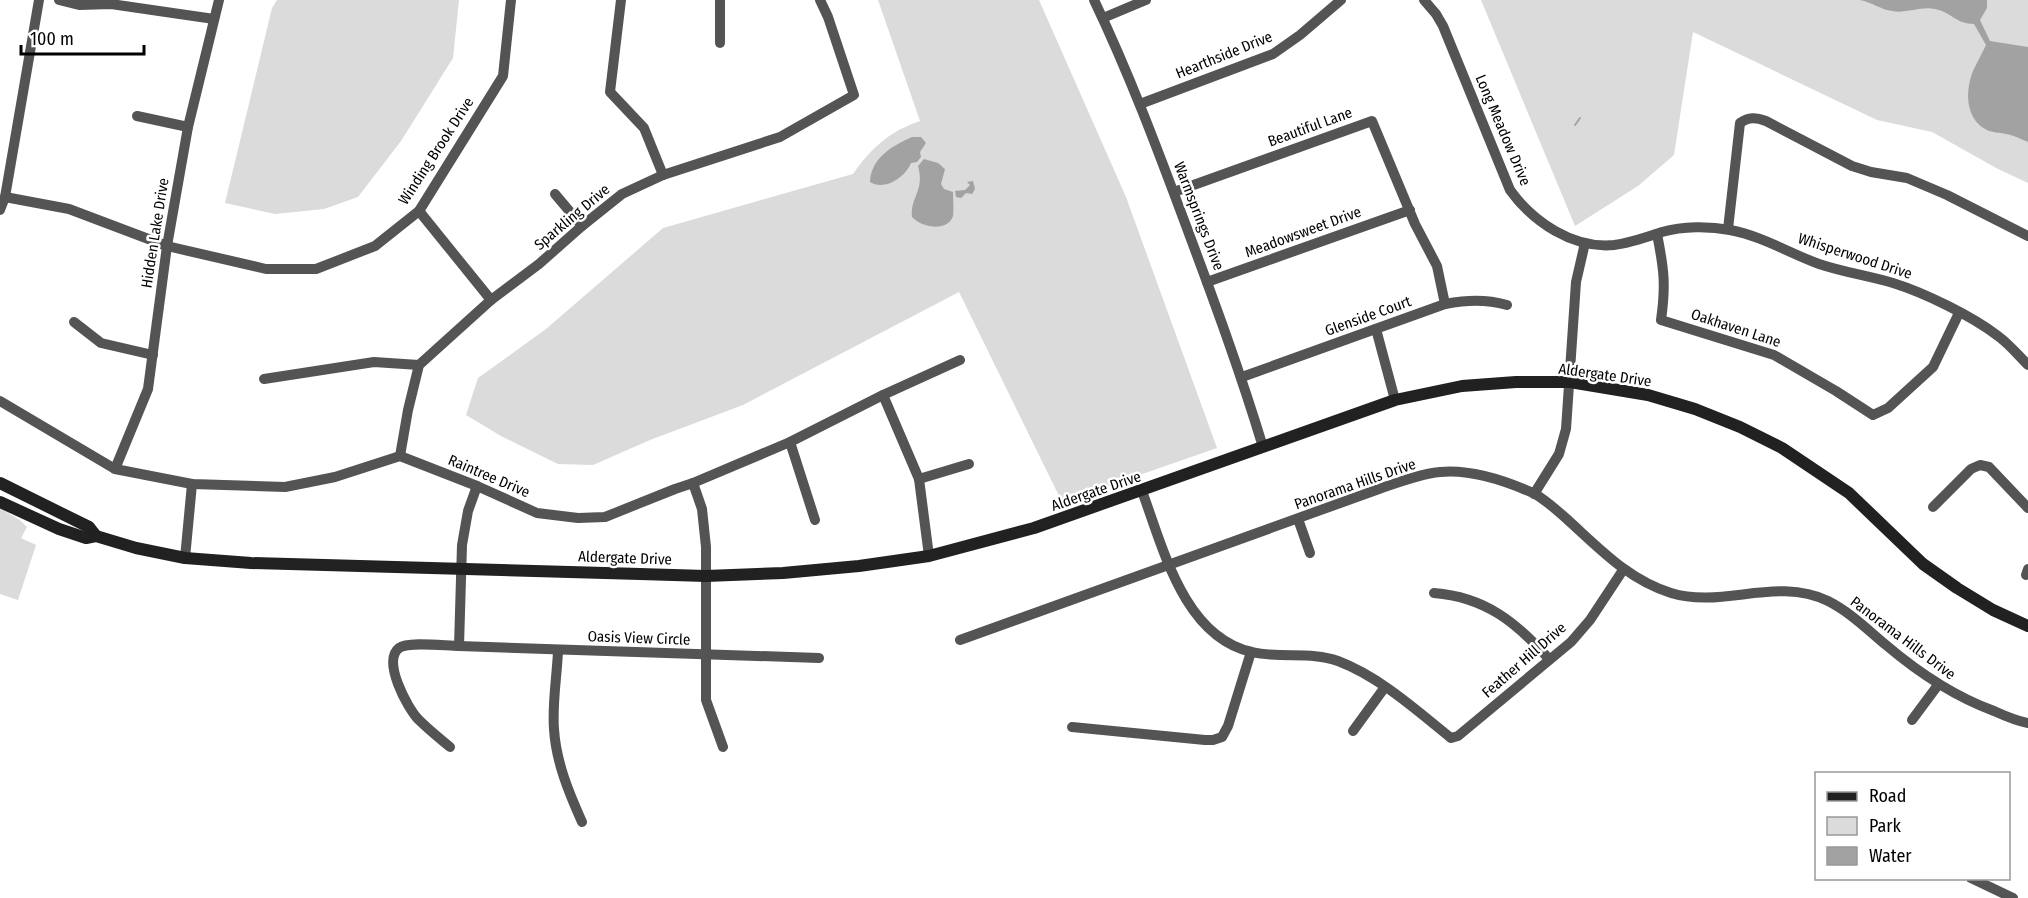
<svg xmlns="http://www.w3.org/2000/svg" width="2028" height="898" font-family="'Fira Sans Condensed',sans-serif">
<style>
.green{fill:#dbdbdb}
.water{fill:#a2a2a2}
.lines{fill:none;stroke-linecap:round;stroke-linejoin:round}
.stream{stroke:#a2a2a2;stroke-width:2}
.street{stroke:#545454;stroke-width:10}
.secondary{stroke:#212121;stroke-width:12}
.labels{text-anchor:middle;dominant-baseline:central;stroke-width:5;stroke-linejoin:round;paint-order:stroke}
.street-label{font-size:15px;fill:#000;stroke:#fff}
</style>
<rect width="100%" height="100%" fill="#fff"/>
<g class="green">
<path d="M277,0H459L453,58L401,141L358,197L324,209L275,214L225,203L272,8Z"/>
<path d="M878,0H1039L1126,197L1217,448L1062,502L959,292L743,405L650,440L593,465L558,464L501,436L466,415L478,378L546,329L663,228L853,174C871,148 890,131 920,121Z"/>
<path d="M1481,0H2028V183L1998,169L1932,132L1877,120L1693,32L1674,155L1638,186L1575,226Z"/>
<path d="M0,508L21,521L27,527L21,538L36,545L18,600L0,594Z"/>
</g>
<g class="water">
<path d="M1860,0H1987V8L1980,20L1990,41L2028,47V142C2021,139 2013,135 2006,134C2000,132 1992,133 1987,130C1965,119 1965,91 1973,71C1977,62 1982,54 1986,45L1974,24C1956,24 1951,12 1935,9C1920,6 1906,14 1892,11C1882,10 1871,2 1860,0Z"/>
<path d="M912,137H921L926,143L920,152L921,157L917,162L911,163C905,178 884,191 870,182C871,158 892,146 912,137Z"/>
<path d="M924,159L938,163L945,169L941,184L944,189L953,192C953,197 954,212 953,216C947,233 921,227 912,217C910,197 925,191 918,166Z"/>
<path d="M973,181L975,189L972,194L966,193L961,198L956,197L955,191L965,190L970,185L967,182Z"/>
</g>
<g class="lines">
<path class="stream" d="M1575,125L1580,118"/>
<g class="street">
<path d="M59,0L79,5L111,4L214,19"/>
<path d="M621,0L610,92L644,128L663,175"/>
<path d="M720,0V43"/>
<path d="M1094,0C1129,73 1157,148 1185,223C1213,298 1240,371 1263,447"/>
<path d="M1424,0L1436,14L1443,26L1510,190C1533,222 1573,249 1614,245C1630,243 1647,237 1662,232C1683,226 1709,226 1730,230C1762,236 1789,253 1819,264C1843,272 1869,276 1893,283C1925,293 1972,316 1998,336C2009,344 2018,355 2028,365"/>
<path d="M1103,18L1146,0"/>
<path d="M1140,104L1273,54L1300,35L1341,0"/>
<path d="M137,116L188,127"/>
<path d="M1174,192L1372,121L1415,224L1437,266L1445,304"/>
<path d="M555,194L582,226"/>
<path d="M5,197L69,209L167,246L266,269H316L375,246L419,211L503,76L511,0"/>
<path d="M0,210L5,197L39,0"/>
<path d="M419,211L491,300"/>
<path d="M1728,229L1740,123C1749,117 1755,117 1766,121L1852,166L1871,172L1907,178L1947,195L2028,236"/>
<path d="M1657,234C1664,269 1666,285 1661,320L1774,355L1836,391L1873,415L1888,408L1933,367L1959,313"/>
<path d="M1207,282L1410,210"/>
<path d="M74,322L101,343L153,355"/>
<path d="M1376,329L1395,400"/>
<path d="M1242,377L1445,304C1467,300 1485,299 1507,305"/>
<path d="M264,379L374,362L419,365"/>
<path d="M883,395L919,479L929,556"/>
<path d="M0,401L115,469L192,484L285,487L335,477L400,456L477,486L537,513L578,518L605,517L675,489L693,483L790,442L883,395L960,360"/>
<path d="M790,442L815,520"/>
<path d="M400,456L408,410L419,365L491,300L539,264L582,226L622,194L663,175L780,137L854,95L828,17L820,0"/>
<path d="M115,469L148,389L167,246L188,127L219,0"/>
<path d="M919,479L969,464"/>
<path d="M693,483L702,509L706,547V700L723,747"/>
<path d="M1142,491C1163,548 1184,637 1252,652C1280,659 1311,651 1338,661C1380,677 1416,710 1451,738L1458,736L1571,642L1590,620L1623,570"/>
<path d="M1534,494L1559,454L1566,429L1576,282L1585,243"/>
<path d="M1933,507L1971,469L1980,465L1989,467L2028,508"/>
<path d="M1298,519L1310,553"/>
<path d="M185,558L192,484"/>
<path d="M2026,575L2028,569"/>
<path d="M1434,593C1485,597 1516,622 1549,659"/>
<path d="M960,640L1379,489C1399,482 1420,474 1440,472C1470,469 1506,481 1533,493C1545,499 1559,512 1569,521C1601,550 1629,580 1671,593C1723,609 1776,576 1828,601C1850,612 1868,630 1886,645C1919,673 1953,696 1994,711C2005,716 2016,721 2028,723"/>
<path d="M459,646L462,545L468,511L477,486"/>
<path d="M558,651C557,676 552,704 554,729C556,762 569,793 582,822"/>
<path d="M1912,720L1938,685"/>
<path d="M1072,727L1205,740H1213L1222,737L1228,726L1251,652"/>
<path d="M1353,731L1385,687"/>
<path d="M450,747C439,738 428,729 418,719C407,707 382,661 399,648C408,641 446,646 459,646L819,658"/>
<path d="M1971,878L2013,898"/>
</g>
<g class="secondary">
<path d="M0,483L89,527L96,536"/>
<path d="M0,502L59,529L86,538L96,536L136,548L185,558L251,563L640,574L706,576L783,573L859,566L929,556L1034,528L1395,400L1462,386L1516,382H1570L1648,395L1695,409L1740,427L1782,448L1849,493L1923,564L1957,588L1993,610L2028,626"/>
</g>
</g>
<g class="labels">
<g class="street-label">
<text transform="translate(1224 55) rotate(-22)">Hearthside Drive</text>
<text transform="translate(1310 127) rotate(-20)">Beautiful Lane</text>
<text transform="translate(1503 130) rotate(67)">Long Meadow Drive</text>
<text transform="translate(436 151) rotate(-57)">Winding Brook Drive</text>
<text transform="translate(1199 216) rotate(69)">Warmsprings Drive</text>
<text transform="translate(572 217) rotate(-40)">Sparkling Drive</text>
<text transform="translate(1303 232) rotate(-20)">Meadowsweet Drive</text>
<text transform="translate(155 233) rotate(-81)">Hidden Lake Drive</text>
<text transform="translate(1855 256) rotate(18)">Whisperwood Drive</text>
<text transform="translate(1368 316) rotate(-20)">Glenside Court</text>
<text transform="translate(1736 328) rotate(18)">Oakhaven Lane</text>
<text transform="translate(1605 375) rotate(8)">Aldergate Drive</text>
<text transform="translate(489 476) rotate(23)">Raintree Drive</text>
<text transform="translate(1355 484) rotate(-19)">Panorama Hills Drive</text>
<text transform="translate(1096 491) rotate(-19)">Aldergate Drive</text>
<text transform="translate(625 558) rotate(2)">Aldergate Drive</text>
<text transform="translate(639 638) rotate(2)">Oasis View Circle</text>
<text transform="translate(1903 638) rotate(37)">Panorama Hills Drive</text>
<text transform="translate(1524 660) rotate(-41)">Feather Hill Drive</text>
</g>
</g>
<rect x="1815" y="772" width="195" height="108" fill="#ffffff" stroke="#999999" stroke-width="1.5"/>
<rect x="1827" y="792" width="30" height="9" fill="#212121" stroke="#999999" stroke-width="1.5"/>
<text x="1869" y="802" font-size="18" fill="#000000">Road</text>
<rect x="1827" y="817" width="30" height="18" fill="#dbdbdb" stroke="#999999" stroke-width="1.5"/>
<text x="1869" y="832" font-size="18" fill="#000000">Park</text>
<rect x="1827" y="847" width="30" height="18" fill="#a2a2a2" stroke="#999999" stroke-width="1.5"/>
<text x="1869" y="862" font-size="18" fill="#000000">Water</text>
<path d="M21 45v9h123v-9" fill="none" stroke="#000000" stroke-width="3"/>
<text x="30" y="45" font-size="18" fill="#000000" stroke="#ffffff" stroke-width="4.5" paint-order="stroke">100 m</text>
</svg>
